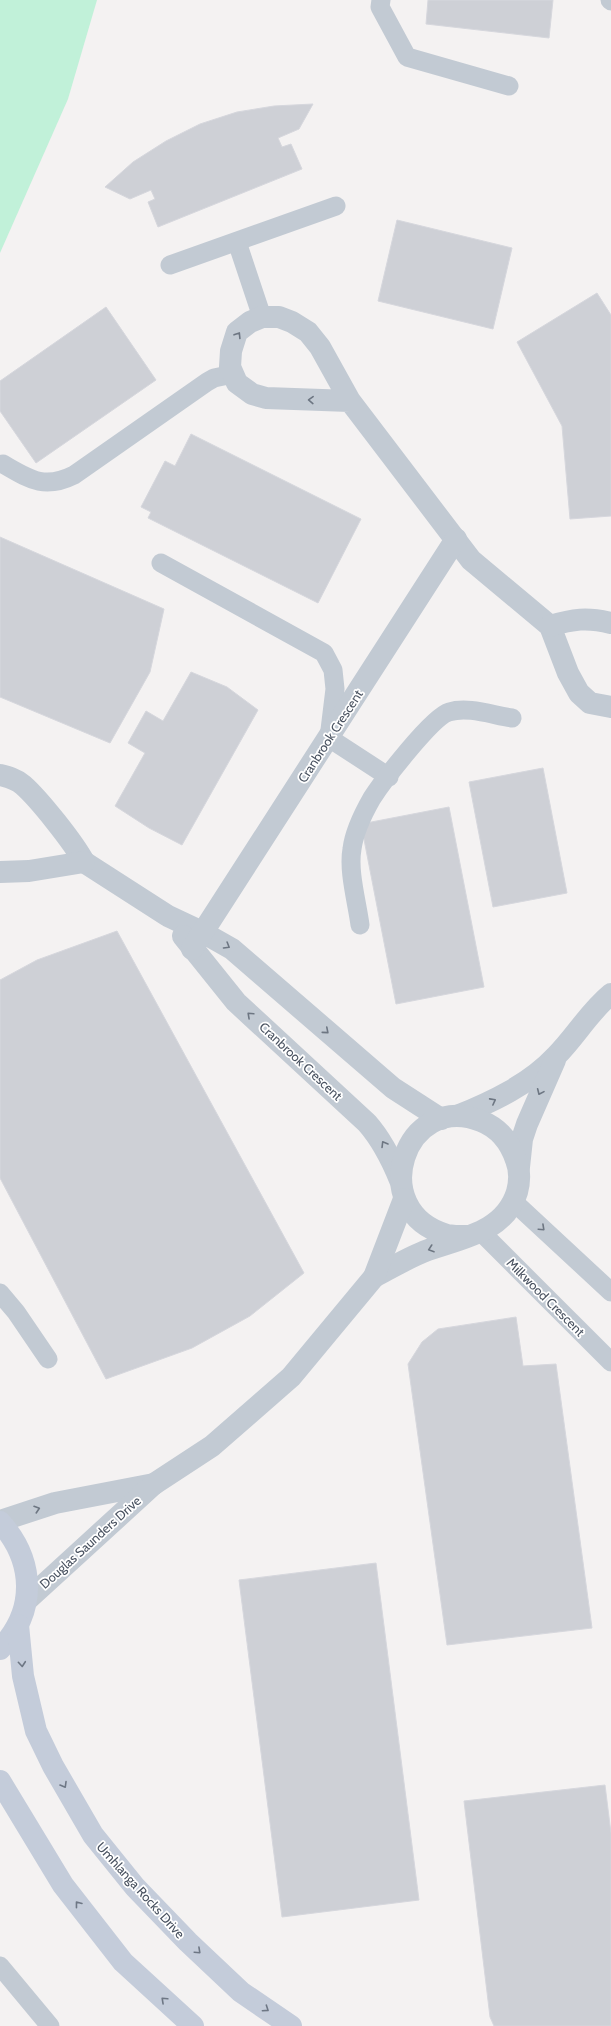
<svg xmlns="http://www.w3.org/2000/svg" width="611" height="2026" font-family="Cabin,sans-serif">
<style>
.green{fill:#c1f1d9}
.building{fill:#ced0d6;stroke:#d6d7dd}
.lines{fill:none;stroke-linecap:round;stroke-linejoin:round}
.lane{stroke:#c2cad3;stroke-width:19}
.street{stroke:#c2cad3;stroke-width:22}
.secondary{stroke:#c4ccda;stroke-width:22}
.oneway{stroke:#6d7682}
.oneway2{stroke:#6e7785}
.labels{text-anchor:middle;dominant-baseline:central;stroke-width:3.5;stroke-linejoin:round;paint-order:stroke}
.street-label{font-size:13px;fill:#495260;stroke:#fff}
</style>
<rect width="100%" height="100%" fill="#f4f2f2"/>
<path class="green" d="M0,0H97L68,99L0,253Z"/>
<g class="building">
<path d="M428,0H553L549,38L426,24Z"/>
<path d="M313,104L299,129L278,138L282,147L291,144L302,169L158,227L148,202L155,199L151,190L130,199L105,187L133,162L166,141L200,124L237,112L274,106Z"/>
<path d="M397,220L512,248L493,329L378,301Z"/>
<path d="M597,293L611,315V516L570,519L562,426L517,342Z"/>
<path d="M106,307L156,380L36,463L0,411V381Z"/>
<path d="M191,434L361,519L318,603L148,518L151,512L141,507L165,461L175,466Z"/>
<path d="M0,537L164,609L150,672L110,743L0,697Z"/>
<path d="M191,672L227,687L258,710L182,845L149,828L115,806L145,753L128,743L146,711L163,721Z"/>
<path d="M543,768L567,893L493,907L469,782Z"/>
<path d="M449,807L484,987L396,1004L361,824Z"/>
<path d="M117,931L304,1273L250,1316L192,1348L106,1379L0,1178V980L37,960Z"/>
<path d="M516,1317L523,1366L556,1364L592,1628L447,1645L408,1364L422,1342L438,1329Z"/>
<path d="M376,1563L419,1900L282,1917L239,1580Z"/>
<path d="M605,1785L611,1833V2026H494L490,2017L464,1801Z"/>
</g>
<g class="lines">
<g class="lane">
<path d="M381,0L380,7L407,57L509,86"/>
<path d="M610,0L611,1"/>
<path d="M237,242L262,317"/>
<path d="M170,265L336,206"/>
<path d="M3,464C29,479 44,490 74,475L207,382L214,378L233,374"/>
<path d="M161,563L324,653L333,670L335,689L329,738L389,777"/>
<path d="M360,925C357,902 348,871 352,849C354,832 364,812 372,798C383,781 432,717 449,712C468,706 492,715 512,718"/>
<path d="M514,1202L611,1292"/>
<path d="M481,1232L611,1362"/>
<path d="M0,1293L16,1312L48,1359"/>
<path d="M0,1966L50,2026"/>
</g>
<g class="street">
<path d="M350,401L266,398L252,394L237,383L230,367L231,351L237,332L250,322L262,317H279L292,322L308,332L320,347L350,401L471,560L550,626L568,673L579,693L590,703L611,707"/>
<path d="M550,626C573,619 587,617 611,623"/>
<path d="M0,775C8,777 16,779 23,785C39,799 74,843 84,862"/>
<path d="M84,862L168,916L202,932L232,949L393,1088L441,1119"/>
<path d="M0,872L29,871L84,862"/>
<path d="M183,936L236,1002L367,1123C382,1140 391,1158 400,1180"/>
<path d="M192,949L456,539"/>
<path d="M457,1116C492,1102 530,1084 556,1056C576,1036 589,1012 611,994"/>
<path d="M519,1167L522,1139L527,1124L555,1060"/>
<path d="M374,1277C391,1268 409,1257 428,1250C462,1238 505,1232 517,1192C520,1181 520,1170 516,1160C510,1142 499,1128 481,1121C405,1090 364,1211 447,1235C453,1236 461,1236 468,1236"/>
<path d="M0,1521L55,1503L154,1484"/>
<path d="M26,1601L154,1484L212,1446L291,1377L374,1277L404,1199"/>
</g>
<g class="secondary">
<path d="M0,1522C35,1561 37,1611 0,1649"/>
<path d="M18,1625L23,1676L36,1731L53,1766L93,1835L135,1887L188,1942L241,1992L291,2026"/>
<path d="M0,1781L63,1885L123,1962L193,2026"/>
</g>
</g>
<defs><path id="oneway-chevron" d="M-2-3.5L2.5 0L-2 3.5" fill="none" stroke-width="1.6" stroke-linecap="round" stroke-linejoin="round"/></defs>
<g class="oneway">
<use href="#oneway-chevron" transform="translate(238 335) rotate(-58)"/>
<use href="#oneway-chevron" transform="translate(311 400) rotate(-178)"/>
<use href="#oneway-chevron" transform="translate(227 946) rotate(31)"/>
<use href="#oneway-chevron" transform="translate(250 1015) rotate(-137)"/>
<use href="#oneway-chevron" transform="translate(326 1031) rotate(41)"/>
<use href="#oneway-chevron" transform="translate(540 1092) rotate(114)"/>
<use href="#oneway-chevron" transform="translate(493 1101) rotate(-28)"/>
<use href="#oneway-chevron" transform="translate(384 1144) rotate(-121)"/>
<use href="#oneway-chevron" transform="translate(542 1228) rotate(43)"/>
<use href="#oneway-chevron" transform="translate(431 1249) rotate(161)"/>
<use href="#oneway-chevron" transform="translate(37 1509) rotate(-18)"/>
</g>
<g class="oneway2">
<use href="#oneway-chevron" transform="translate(22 1664) rotate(85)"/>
<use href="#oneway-chevron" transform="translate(64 1785) rotate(60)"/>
<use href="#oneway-chevron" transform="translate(78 1904) rotate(-128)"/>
<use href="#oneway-chevron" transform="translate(198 1951) rotate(43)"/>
<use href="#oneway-chevron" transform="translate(164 2000) rotate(-137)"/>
<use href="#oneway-chevron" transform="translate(266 2009) rotate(34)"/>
</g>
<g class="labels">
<g class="street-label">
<text transform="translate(330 736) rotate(-57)">Cranbrook Crescent</text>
<text transform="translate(301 1061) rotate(43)">Cranbrook Crescent</text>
<text transform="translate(546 1297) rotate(45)">Milkwood Crescent</text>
<text transform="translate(90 1542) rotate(-42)">Douglas Saunders Drive</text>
<text transform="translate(141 1890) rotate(48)">Umhlanga Rocks Drive</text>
</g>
</g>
</svg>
